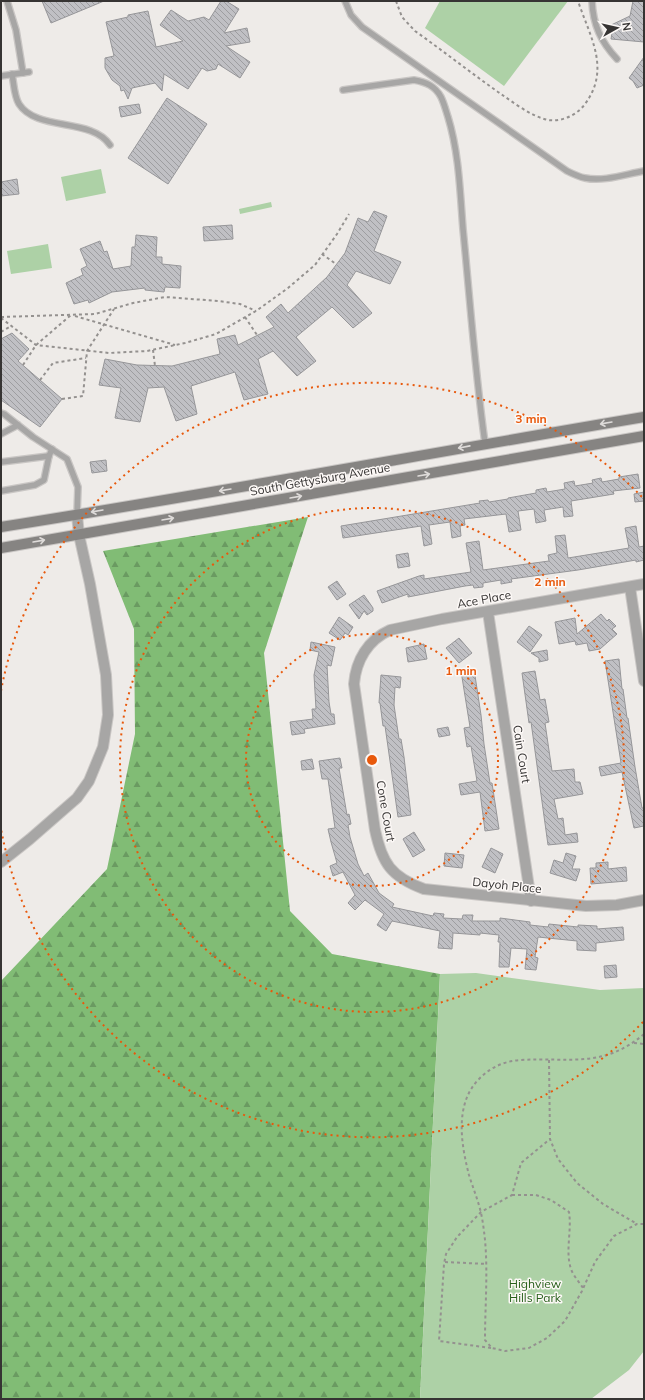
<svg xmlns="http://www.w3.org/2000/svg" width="645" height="1400" font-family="Mulish,sans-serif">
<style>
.forest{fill:url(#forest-firs)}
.park{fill:#add1a6}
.building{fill:url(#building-back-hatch);stroke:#969699}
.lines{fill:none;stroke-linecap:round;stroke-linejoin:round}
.lane-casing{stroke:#c9c6c4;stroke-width:8}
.street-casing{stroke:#c9c6c4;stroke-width:12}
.secondary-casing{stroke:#c9c6c4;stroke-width:12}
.path{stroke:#94918f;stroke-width:2;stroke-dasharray:3 3;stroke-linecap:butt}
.lane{stroke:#a7a6a5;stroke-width:5.5}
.street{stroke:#a7a6a5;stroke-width:10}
.secondary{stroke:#868482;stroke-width:10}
.oneway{stroke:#dedbd9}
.ring{fill:none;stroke:#e8590c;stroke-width:2;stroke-dasharray:2 4}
.labels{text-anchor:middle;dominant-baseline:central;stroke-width:3;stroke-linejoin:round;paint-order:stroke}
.street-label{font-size:12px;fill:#363433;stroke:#fcf8f6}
.park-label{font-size:12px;fill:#275f1a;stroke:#fcf8f6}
.centre{fill:#e8590c;stroke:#fcf8f6;stroke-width:2}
.ring-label{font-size:12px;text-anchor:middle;font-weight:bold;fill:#e8590c;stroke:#fcf8f6;stroke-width:3;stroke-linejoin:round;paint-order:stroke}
</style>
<defs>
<pattern id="forest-firs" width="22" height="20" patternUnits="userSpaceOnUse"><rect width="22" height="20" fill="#81bc75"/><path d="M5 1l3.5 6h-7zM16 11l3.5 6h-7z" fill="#6a9a61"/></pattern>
<pattern id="building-back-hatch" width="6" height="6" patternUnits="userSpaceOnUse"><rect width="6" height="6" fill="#c0c0c4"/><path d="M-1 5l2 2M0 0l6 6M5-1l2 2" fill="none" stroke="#9d9da0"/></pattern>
</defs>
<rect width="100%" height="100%" fill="#eeebe8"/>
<path class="forest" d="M308,517L264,653L290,911L332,954L440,974L420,1399H1V981L107,869L135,734L134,629L103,551Z"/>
<g class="park">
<path d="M440,1H568L504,86L425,28Z"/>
<path d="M101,169L106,193L66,201L61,177Z"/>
<path d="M271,202L272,207L240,214L239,209Z"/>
<path d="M48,244L52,268L11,274L7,251Z"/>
<path d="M476,973L600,990L644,988V1351L629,1370L591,1399H420L440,974Z"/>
</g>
<g class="building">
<path d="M42,1H104L51,23Z"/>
<path d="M221,1H226L239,9L224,33L247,28L250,42L226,46L250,62L240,78L218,64L216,69L207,71L202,68L188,89L164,74L162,91L155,83L132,88L128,99L124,90L121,91L120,86L112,80L105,68V58L114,56L106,22L128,17V15L148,11L156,47L183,41L160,25L171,10L188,21L204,17L209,20Z"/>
<path d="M633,1H644V42L611,39L612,33L609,26L630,16Z"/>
<path d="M644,57V85L637,88L633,81L629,78Z"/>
<path d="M167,98L207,124L168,184L128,158Z"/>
<path d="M139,104L141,113L121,117L119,107Z"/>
<path d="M17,179L19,194L1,196V182Z"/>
<path d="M374,211L387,216L374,251L401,262L390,284L356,271L347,285L372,313L353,328L332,307L296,337L316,361L297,376L273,351L258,359L268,394L244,400L235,372L191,386L197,414L176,421L164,387L148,388L140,422L115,418L121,388L99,385L105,359L137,365L172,366L220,354L217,339L235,335L238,345L274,327L266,317L281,304L288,313L327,277L345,253L358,218L368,222Z"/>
<path d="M232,225L233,239L204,241L203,227Z"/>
<path d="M136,235L157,237L156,257H162V264L181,266L180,288L165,287L164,292L145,290V288L112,292L89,303L88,300L74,304L66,283L83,275L81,269L87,266L80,249L100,241L104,252L107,251L113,269L131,266L132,247H135Z"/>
<path d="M12,333L29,349L18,361L62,399L40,427L1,400V339Z"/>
<path d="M106,460L107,471L92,473L90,462Z"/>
<path d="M638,474L640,488L613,491L614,494L571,501L573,516L564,517L563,507L544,510L546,521L536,523L534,509L518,511L521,530L509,532L506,514L464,519L465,525L460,526L461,536L452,538L450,522L429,525L432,544L424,546L421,526L343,538L341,526L480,503L479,501L488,500L489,502L508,499V498L536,493V490L546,488L547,492L565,489L564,483L574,481L575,486L593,483L592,480L601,478L602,482L619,479V477Z"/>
<path d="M644,492V501L635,502L634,494Z"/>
<path d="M636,526L639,547L644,546V560L636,562V560L578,570L511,579L512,582L501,584V580L483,583V587L474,588L473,585L465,586L408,597V594L382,603L377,591L419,576L424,575V579L471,572L466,543L479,541L483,570L549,561L548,555L557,553L555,536L565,535L568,558L629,548L625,528Z"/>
<path d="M408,553L410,566L398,568L396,555Z"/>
<path d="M337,581L346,594L337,600L328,587Z"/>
<path d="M364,595L373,608V611L367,615L364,611L359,619L349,605Z"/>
<path d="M601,614L607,621L609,619L616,626L612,629L617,634L600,649L589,651L587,643L576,645L575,641L559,644L555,622L575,618L577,634Z"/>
<path d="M339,617L353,627L348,635L345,633L340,640L329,633Z"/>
<path d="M529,626L542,635L530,652L517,642Z"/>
<path d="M459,638L472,653L459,663L446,648Z"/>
<path d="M311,642L335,647L331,666L327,665L329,702L331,714H334L335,724L304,729L305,733L292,735L290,722L313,719L312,709H316L314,675L319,652L310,650Z"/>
<path d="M424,644L427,659L408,662L406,648Z"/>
<path d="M547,650L548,660L539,662V658L531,653Z"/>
<path d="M619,659L622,689H623L627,718H628L635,767L642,808H644V826L634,828L622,772L601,776L599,767L621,763L605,661Z"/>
<path d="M474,669L481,715L484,744L490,783H492L499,829L485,831L480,792L461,795L459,784L477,781L471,746L467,747L464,728L470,727L461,671Z"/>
<path d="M535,671L540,700L545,699L549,722L545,723L552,771L574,769L575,782H580L583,794L554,799L558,819L563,818L565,835L577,833L578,842L548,845L531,722L529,723L522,673Z"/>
<path d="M381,675L401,677L400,688L395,687L394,705L399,739H401L404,757L411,815L398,817L385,726H383L380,703H379Z"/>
<path d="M448,727L450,735L439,737L437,729Z"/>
<path d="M340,758L342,768H339L347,815L349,814L351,824L348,825L350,837L358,864L364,876L368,873L379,893L394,904L392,907L433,916L434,913L444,914L443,918L462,919L463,915H473L472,921H500V918L530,922V925L548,927L549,924L578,927V925L597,926V929L623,927L624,940L596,943V951L577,950V941L538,937L535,957L538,958L536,970L525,969L527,949L511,948L509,967H499L500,942H498L499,935L480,933V935L453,933L452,949L438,948L440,931L392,921L386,931L377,925L384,914L365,900L355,910L348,903L355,895L343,872L333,876L330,866L337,863L331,842L328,829L335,828L328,779H322L319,761Z"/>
<path d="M312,759L314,769L302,770L301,761Z"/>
<path d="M414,832L425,850L413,857L403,839Z"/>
<path d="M491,848L503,854L495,873L482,867Z"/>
<path d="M445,853L464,855L462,868L444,866Z"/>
<path d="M566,853L576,856L572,869H580L576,881L550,873L554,860L563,863Z"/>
<path d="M608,862V869L626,867L627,881L591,884L590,868H596V863Z"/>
<path d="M616,965L617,977L605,978L604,966Z"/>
</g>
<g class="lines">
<g class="lane-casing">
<g id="lane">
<path d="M7,1L16,30L23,73"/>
<path d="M345,1L351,15L362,27L567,171C573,174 579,177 585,178C604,182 626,174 644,171"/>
<path d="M592,1C593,25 601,42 617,59"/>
<path d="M12,74C14,84 14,96 19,104C37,132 91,117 110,145"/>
<path d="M1,76L29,72"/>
<path d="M343,90L414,80C426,82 435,86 441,97C444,103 446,111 448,117C459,153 460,191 463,229C470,300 475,372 485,443"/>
<path d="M1,413L4,414L33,437L67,459L78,487L77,515"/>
<path d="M1,434L18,425"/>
<path d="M1,462L49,456"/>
<path d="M1,491L35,485L44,480L49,456L52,449"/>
</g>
</g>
<g class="street-casing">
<g id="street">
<path d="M644,584L442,619L390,630C368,640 356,660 354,684L375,830C382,863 391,877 424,889L586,906L617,905L644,900"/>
<path d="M630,587L644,681"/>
<path d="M488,612L531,901"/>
<path d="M1,862L30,839L77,798L89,781L103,747L108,715L106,675L90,584L79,535L77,515"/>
</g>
</g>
<g class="secondary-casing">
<g id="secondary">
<path d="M1,527C216,493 430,453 644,417"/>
<path d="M1,548L644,436"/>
</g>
</g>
<g class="path">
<path d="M396,1L402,17L415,31C443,51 470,72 498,92C513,102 530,116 548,120C562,122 577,115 585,104C611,69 590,37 578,1"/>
<path d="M322,254L336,264"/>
<path d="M75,316L175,345"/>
<path d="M1,317L95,314L133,303L165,297L218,301L240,304L256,311"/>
<path d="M245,317L257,335"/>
<path d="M1,318L36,345L109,353L147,351L185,343L216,334L256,311L288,288L315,265L337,234L349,214"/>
<path d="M1,332L11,326"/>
<path d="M153,350L155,366"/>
<path d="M23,365L36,345L71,315"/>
<path d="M40,380L53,363L86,358"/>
<path d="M62,399L83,396L87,351L114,309"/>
<path d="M644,1034C603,1069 569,1057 520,1060C505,1061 491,1067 480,1078C454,1103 461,1144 469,1175C473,1188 478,1200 481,1213C483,1222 484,1231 485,1240C488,1273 485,1307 485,1340L492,1348L505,1351L529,1348L547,1338L565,1321L582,1291L595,1262L614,1236L637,1224H644"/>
<path d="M634,1043L644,1044"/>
<path d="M549,1060L550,1139L558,1159L577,1183L603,1204L637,1224"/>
<path d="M512,1195H536L551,1200L569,1212C572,1231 565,1251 571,1269C573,1275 579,1282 583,1288"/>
<path d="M445,1262L487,1264"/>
<path d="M491,1348L439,1341L444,1264L446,1254L457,1237L481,1212L512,1195L521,1163L550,1139"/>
</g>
<use href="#lane" class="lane"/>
<use href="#street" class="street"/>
<use href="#secondary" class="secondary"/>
</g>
<defs><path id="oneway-shaft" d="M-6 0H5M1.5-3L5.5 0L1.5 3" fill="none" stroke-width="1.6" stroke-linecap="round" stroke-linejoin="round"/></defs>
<g class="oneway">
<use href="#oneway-shaft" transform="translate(606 423) rotate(170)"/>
<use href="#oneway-shaft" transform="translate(464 447) rotate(169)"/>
<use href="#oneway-shaft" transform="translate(424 475) rotate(-10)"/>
<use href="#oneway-shaft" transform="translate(225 490) rotate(170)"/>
<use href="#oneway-shaft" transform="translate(296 497) rotate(-10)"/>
<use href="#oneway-shaft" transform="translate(97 511) rotate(170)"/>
<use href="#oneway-shaft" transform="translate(168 519) rotate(-10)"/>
<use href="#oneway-shaft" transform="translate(39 541) rotate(-10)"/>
</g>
<g class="ring">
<circle cx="372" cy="760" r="126"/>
<circle cx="372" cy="760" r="252"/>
<path d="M643 1022A377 377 0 0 1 1 829M1 691A377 377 0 0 1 643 498"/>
</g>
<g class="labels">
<g class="street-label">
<text transform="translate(320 479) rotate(-10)">South Gettysburg Avenue</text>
<text transform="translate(484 599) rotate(-10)">Ace Place</text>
<text transform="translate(522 754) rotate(81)">Cain Court</text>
<text transform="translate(386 811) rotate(80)">Cone Court</text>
<text transform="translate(507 885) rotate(6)">Dayoh Place</text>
</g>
<g class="park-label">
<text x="535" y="1283">Highview<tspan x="535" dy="14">Hills Park</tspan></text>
</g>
</g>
<circle cx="372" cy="760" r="6" class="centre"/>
<g class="ring-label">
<text x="531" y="423">3 min</text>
<text x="550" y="586">2 min</text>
<text x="461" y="675">1 min</text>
</g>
<rect width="645" height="1400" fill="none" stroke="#363433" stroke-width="4"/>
<g transform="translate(617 28) rotate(82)" stroke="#fcf8f6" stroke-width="3" paint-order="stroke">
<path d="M0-3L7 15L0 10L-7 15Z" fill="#363433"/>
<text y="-6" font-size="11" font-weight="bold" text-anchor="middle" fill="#363433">N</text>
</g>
</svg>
